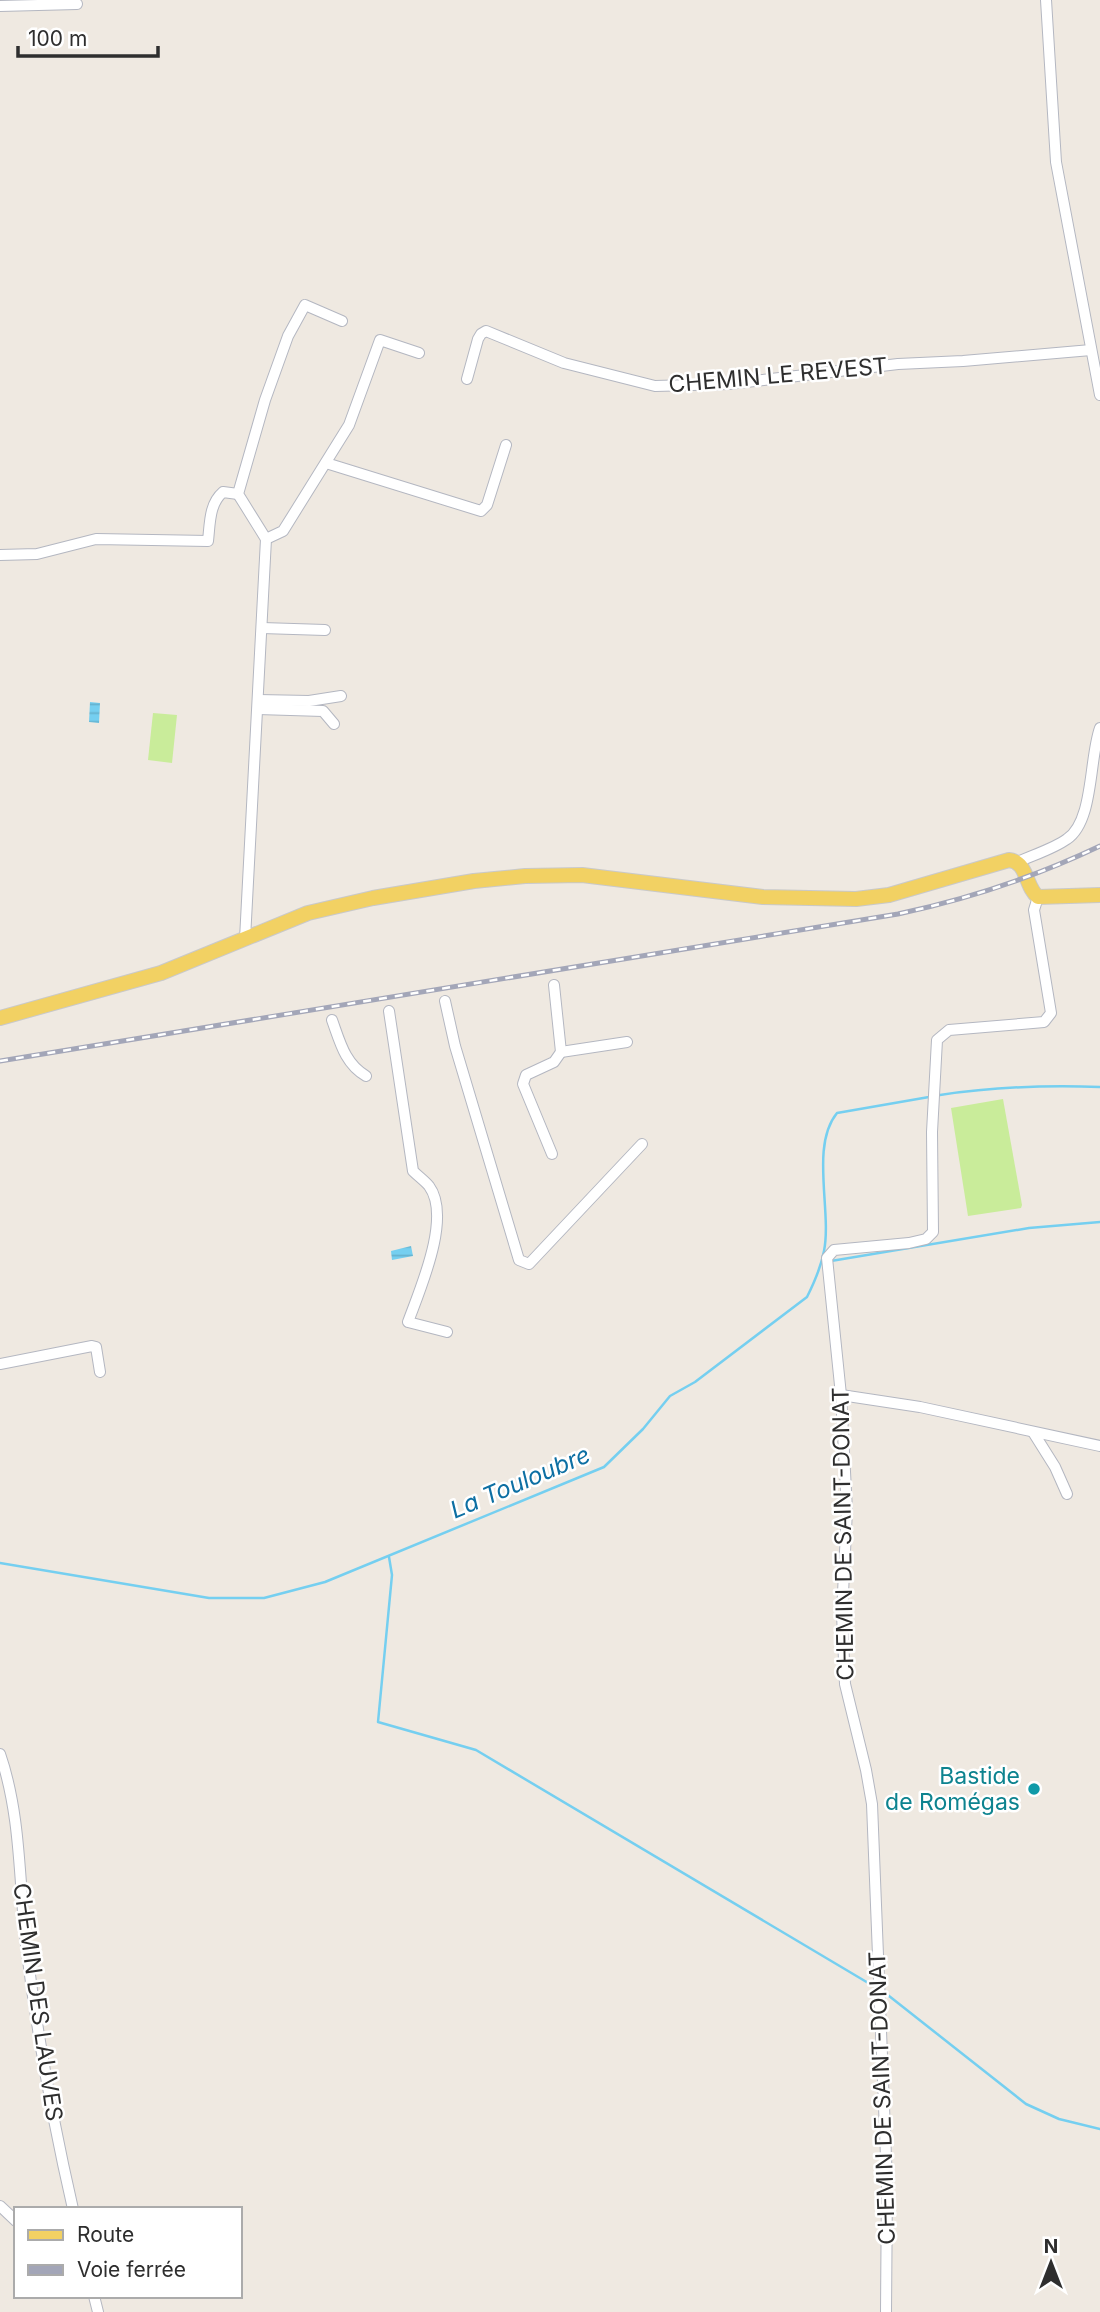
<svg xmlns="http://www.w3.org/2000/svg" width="1100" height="2312" font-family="Inter,sans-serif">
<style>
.pitch{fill:#c9ec9a}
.water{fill:url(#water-rules)}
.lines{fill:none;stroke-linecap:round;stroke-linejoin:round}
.stream{stroke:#75cff0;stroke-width:2.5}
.minor-casing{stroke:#b4b7c1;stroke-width:12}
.major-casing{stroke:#c9c9c9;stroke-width:16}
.minor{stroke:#fff;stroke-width:10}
.major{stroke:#f2d163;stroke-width:14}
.rail-casing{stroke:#a3a6b8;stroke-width:5}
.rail{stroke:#fff;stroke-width:2.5;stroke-dasharray:8;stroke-linecap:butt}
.culture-dot{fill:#0f9aa8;stroke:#fff;stroke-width:2.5}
.labels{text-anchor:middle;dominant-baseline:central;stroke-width:5;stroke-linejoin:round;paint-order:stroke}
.street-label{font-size:23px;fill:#2e2e2e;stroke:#fff}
.culture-label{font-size:23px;fill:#0d838f;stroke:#fff;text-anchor:end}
.water-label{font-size:24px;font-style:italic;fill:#0d6fa3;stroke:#fff}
</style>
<defs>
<pattern id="water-rules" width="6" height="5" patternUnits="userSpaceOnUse" patternTransform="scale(1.75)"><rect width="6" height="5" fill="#75cff0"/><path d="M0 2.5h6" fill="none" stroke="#66b2ce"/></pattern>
</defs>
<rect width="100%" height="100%" fill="#efe9e1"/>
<g class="pitch">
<path d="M153,713L177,715L172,763L148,760Z"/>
<path d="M1003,1099L1022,1205L1021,1208L968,1216L951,1108Z"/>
</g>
<g class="water">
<path d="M90,702L100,703L99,723L89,722Z"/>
<path d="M411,1246L413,1256L392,1260L391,1251Z"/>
</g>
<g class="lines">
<g class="stream">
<path d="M940,1095C993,1087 1046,1085 1100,1087"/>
<path d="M831,1261L1029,1228L1100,1222"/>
<path d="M389,1557L392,1575L378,1722L476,1750L875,1987"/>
<path d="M0,1563L209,1598H264L325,1582L604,1467L643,1429L670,1396L695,1382L807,1297C814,1283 821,1267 824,1251C832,1211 810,1146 837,1113L929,1097"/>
<path d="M884,1992L1026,2104L1059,2119L1100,2129"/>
</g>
<g class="minor-casing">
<g id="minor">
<path d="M1046,0L1056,162L1100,395"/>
<path d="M0,6L77,4"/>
<path d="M467,379L478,339L481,334L486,331L564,363L655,386L729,384L898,364L963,361L1091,350"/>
<path d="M326,463L481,511L487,505L506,445"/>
<path d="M266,539L238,494L265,400L288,336L305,305L342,321"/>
<path d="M0,555L37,554L96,539L208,541C210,524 209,504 223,492L238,494"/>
<path d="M262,628L325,630"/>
<path d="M258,700L309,701L341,696"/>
<path d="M258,709L323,711L334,724"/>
<path d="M1018,862C1033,855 1053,849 1067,839C1094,821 1089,758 1100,728"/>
<path d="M245,939L266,539L283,531L349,425L380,340L419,353"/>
<path d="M554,985L561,1052L627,1042"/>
<path d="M445,1001L455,1046L519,1260L529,1264L642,1144"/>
<path d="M389,1011L413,1171C418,1176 425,1181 429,1186C452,1217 420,1289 408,1322L447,1332"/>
<path d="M332,1020C340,1042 345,1064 366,1076"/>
<path d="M552,1154L523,1084L526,1075L554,1062L561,1052"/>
<path d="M0,1364L92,1346L96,1347L100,1372"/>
<path d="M841,1395L920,1407L1100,1446"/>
<path d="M1033,1432L1055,1467L1067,1494"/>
<path d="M0,1754C21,1815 19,1881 26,1945C37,2033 53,2122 73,2209"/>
<path d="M0,2206L16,2221"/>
<path d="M94,2296L98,2312"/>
<path d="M886,2312L887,2182L872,1804L866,1770L845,1684L842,1614L847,1510L841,1395L827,1258L834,1250L909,1243L926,1239L933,1232L932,1132L937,1040L949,1030L1044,1022L1051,1013L1034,910L1038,897"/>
</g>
</g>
<g class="major-casing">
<path id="major" d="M0,1018L161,973L308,913L373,898L474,881L525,876L582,875L763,897L856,899L889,895L1009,860C1028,862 1025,887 1038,897L1100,895"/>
</g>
<use href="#minor" class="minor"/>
<use href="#major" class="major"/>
<g class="rail-casing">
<path id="rail" d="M0,1061L898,914C968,899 1035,877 1100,846"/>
</g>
<use href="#rail" class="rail"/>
</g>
<circle class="culture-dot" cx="1034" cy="1789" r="7"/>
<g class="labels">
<g class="street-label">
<text transform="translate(778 375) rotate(-5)">CHEMIN LE REVEST</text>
<text transform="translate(843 1534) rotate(-91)">CHEMIN DE SAINT-DONAT</text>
<text transform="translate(38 2002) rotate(82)">CHEMIN DES LAUVES</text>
<text transform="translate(882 2098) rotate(-92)">CHEMIN DE SAINT-DONAT</text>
</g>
<g class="culture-label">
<text x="1020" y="1776">Bastide<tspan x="1020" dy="26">de Romégas</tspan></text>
</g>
<g class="water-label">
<text transform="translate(520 1482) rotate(-23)">La Touloubre</text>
</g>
</g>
<rect x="14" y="2207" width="228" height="91" fill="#ffffff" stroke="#ababab" stroke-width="2"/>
<rect x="28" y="2230" width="35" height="10" fill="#f2d163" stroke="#ababab" stroke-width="2"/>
<text x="77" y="2242" font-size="21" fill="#2e2e2e">Route</text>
<rect x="28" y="2265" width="35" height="10" fill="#a3a6b8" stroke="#ababab" stroke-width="2"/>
<text x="77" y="2277" font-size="21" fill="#2e2e2e">Voie ferrée</text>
<g transform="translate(1051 2263)" stroke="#ffffff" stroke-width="5" paint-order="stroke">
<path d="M0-5L12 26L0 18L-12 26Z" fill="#2e2e2e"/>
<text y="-10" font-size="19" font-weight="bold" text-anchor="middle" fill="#2e2e2e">N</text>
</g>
<path d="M18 46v10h140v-10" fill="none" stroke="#2e2e2e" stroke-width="3.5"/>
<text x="28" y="46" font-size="21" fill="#2e2e2e" stroke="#ffffff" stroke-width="5" paint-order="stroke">100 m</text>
</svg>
